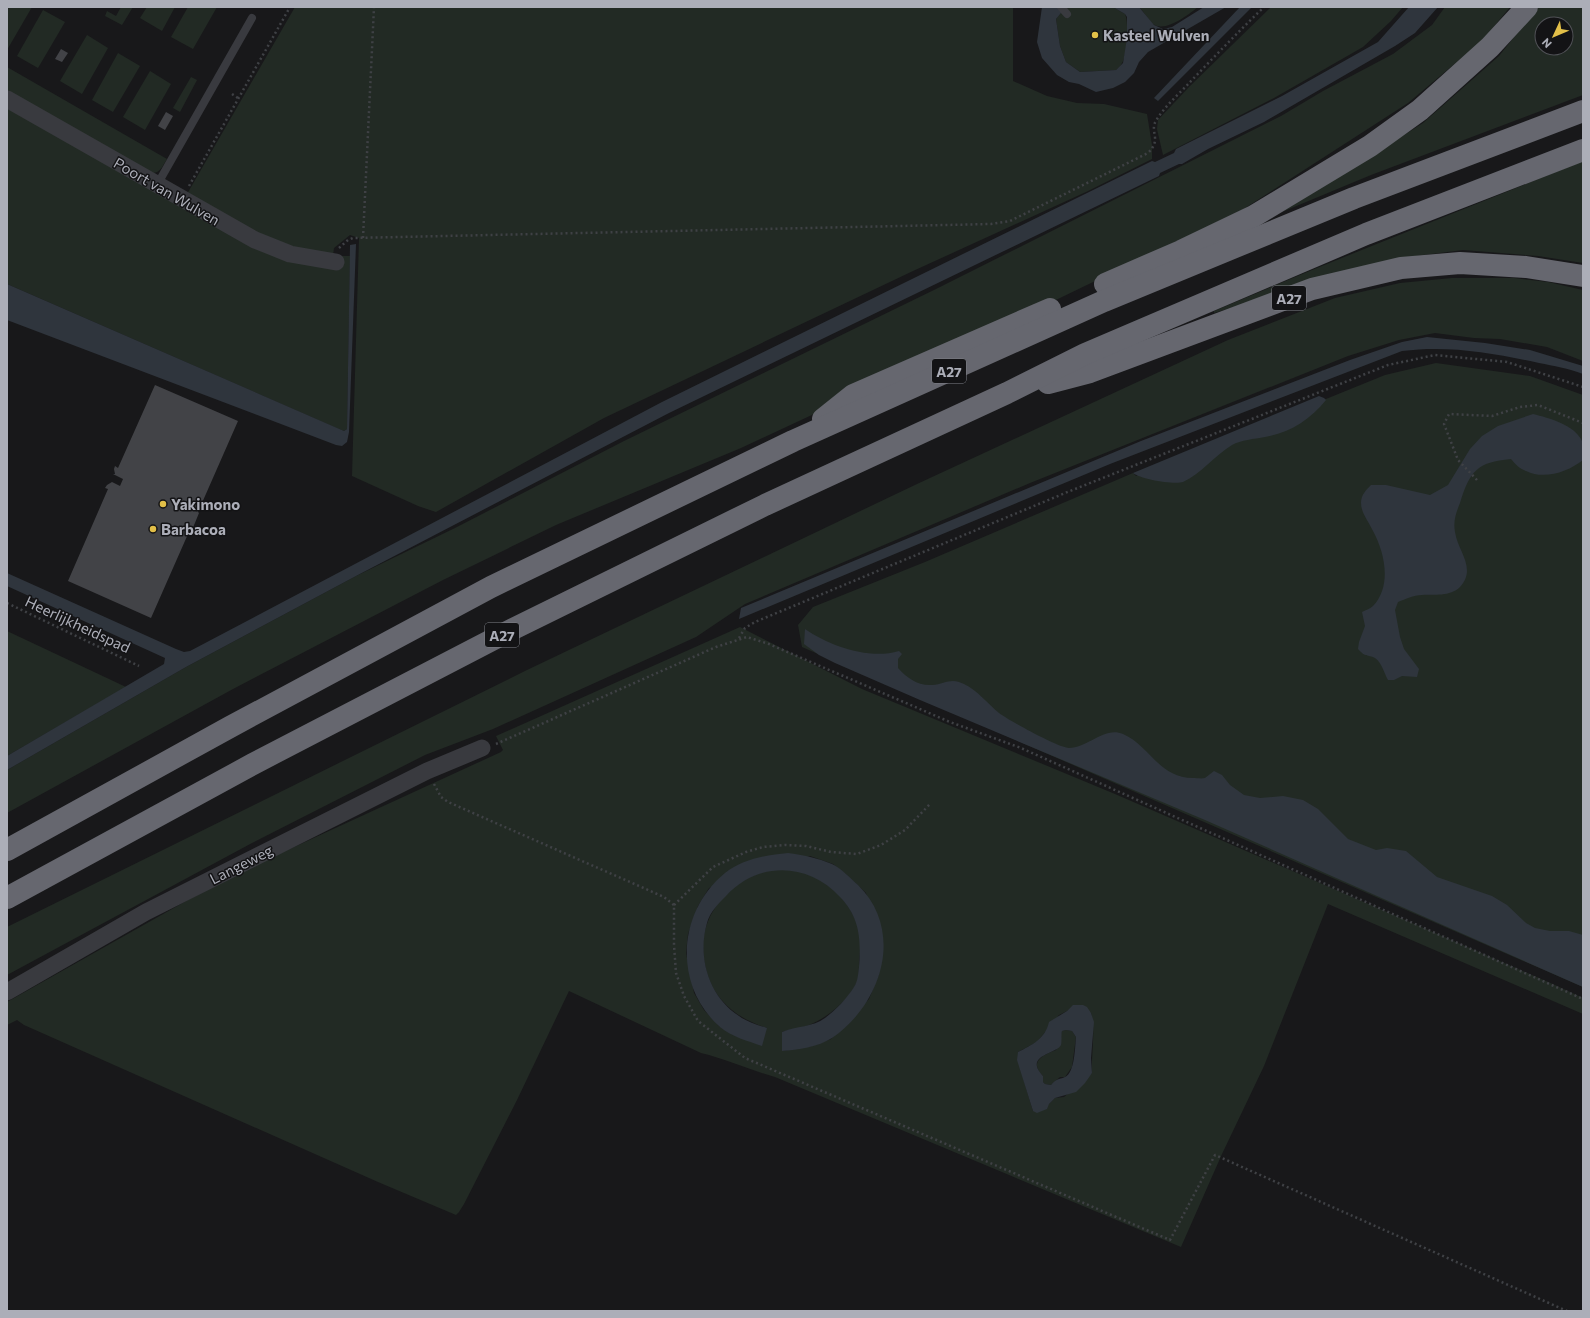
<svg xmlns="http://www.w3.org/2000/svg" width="1590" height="1318" font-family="Commissioner,sans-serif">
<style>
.green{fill:#222a24;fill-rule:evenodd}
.water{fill:#2f353d;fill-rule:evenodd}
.building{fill:#424347}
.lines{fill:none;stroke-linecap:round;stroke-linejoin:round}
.path{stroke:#3f4145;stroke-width:2.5;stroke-dasharray:2 3;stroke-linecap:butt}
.service{stroke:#393a3f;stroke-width:8}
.minor{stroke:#393a3f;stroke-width:17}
.motorway{stroke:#66676f;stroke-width:22}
.poi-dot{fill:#e2bf48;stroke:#131315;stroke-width:1.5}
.labels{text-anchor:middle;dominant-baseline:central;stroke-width:3;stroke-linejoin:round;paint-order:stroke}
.shield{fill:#131315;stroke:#7e8087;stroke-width:1}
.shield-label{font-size:14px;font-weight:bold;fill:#acaeb8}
.poi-label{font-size:15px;font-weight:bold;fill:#acaeb8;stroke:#131315;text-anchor:start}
.street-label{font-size:15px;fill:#acaeb8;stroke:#131315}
</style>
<rect width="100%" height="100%" fill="#18181a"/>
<g class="green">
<path d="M7,7H32L7,50Z"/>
<path d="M121,7H133L122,25L105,16L107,11L116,16Z"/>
<path d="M147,7H175L162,31L140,18Z"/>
<path d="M188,7H217L193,49L171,37Z"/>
<path d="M295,7H1013V81L1047,96L1077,103L1104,104L1147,114L1152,145V159L1086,192L913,271L604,418L436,512L418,506L352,476L359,238L350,235L334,248L333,255L311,252L266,239L187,194Z"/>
<path d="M1066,7H1113L1125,14C1129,22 1127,56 1122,63C1121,66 1118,68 1116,70L1080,72L1066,62L1060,46L1056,19Z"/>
<path d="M1139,7H1198C1188,15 1165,33 1153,24C1148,19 1144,12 1139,7Z"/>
<path d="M1271,7H1403L1391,21L1363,47L1274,98L1163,155L1157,129L1158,120L1189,87Z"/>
<path d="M1445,7H1510L1483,40L1408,103L1242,210L994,330L741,448L556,525L443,580L233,689L7,813V770L186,667L356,576L455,528L624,441L936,289L1281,116L1323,91L1393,54L1432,25Z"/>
<path d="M1538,7H1583V95L1371,175L1282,212L1423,123L1499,56ZM1542,24H1566V48H1542Z"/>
<path d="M43,10L65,22L38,68L17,56Z"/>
<path d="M87,35L108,48L82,94L60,81Z"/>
<path d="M118,53L140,66L113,112L92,100Z"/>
<path d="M7,67L167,159C162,167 160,174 150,173L7,91Z"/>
<path d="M150,71L171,84L145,130L123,117Z"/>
<path d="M191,77L197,80L180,112L173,108Z"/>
<path d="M7,105L188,210L341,268L342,256H350L347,429L344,431L341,430L7,284Z"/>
<path d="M1583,161V263L1538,256L1463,250L1400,258L1214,313V311L1312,270Z"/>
<path d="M1452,278H1514L1548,282L1583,290V361L1547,347L1500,339L1474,338L1435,333L1399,340L1348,356L1030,483L745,604L696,637L493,729L425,755L252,843L7,975V927L527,670L917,484L1228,340L1335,298L1400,283Z"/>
<path d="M1436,363L1530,376L1583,395V987L802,647L798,625L813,607L925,562L1133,473L1136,476L1385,375Z"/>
<path d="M740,627L862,689L1115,794L1555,985L1583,998V1014L1328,904L1264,1066L1222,1154L1181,1247L775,1077C750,1070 726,1059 701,1053L569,991L517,1100L464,1204L459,1212L456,1215L378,1182L24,1025L17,1020L7,1025V1002L188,900L268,859L501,752L503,750L496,736ZM810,856L833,864L849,877L866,893L879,974L869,999L831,1039L812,1046L783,1051L782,1032C791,1029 800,1029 809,1025C827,1018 852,998 858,979C859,973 859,967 859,961C861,947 861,932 855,919C842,888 806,865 772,870C736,876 703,909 703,947C703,956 705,965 707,973C716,1003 739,1019 767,1028L720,1027L704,1010L694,993L686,953L688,934L698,906L709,888ZM1073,1006L1091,1013C1096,1031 1091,1053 1092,1073L1064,1097L1055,1098L1049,1104L1033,1111L1024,1081L1018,1052L1037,1042L1059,1015L1067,1011Z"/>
<path d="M7,631L126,687L7,756Z"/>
<path d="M1066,1030L1072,1031L1076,1037L1072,1067L1065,1077H1060L1051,1085L1045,1084L1043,1082V1076C1029,1062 1042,1055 1056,1050L1062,1031Z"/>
</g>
<g class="water">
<path d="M1042,7H1066L1056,19L1060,46L1066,62L1080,72L1116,70L1123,63L1127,38V17L1125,14L1113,7H1139L1154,25L1163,29L1172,27L1204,7H1226L1148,52L1139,62L1134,73L1125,82L1113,88L1096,92L1079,84L1069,82L1057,75L1042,58L1037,42Z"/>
<path d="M1240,7H1252L1158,101L1154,98Z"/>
<path d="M1409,7H1438L1415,33L1395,46L1264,122L1208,149L1182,164H1179L1160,173L1159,176L669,413L356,576L186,667L7,770V756L164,664L165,658L7,586V573L176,649L184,652L190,651L662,402L1152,161L1155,162L1174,153L1176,149L1282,96L1378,42Z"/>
<path d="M356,244L349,432L347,442L342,446L336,445L7,320V284L344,431L347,429L350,245Z"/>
<path d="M1427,337L1485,343L1530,350L1583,366V374C1568,368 1554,366 1539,363C1493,353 1449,345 1402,351L1110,464L739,619L741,608L1141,441L1350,360L1402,342Z"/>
<path d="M1319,396L1324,398L1326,400C1310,420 1289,433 1265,437C1254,439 1241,440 1232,445C1215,455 1201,474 1183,482C1174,485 1140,479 1133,473Z"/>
<path d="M1533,414C1549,418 1575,425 1582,441C1584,446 1583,455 1583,460C1568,472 1544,480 1526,471C1520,469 1515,464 1511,459C1477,462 1470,471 1460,503C1456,513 1453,521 1455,532C1458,552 1477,568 1460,587C1450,597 1434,594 1422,595C1413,595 1406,599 1398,602L1395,610L1400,637L1404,649L1419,669L1417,677L1402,676L1394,680H1388C1384,673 1382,663 1375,658C1367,654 1366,658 1358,649L1359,642L1365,626L1362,612C1365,610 1370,609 1373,606C1392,586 1385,553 1373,531C1369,522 1361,513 1361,503C1361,495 1366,490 1371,485H1386L1430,495L1448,485L1470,449L1482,436L1498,426Z"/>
<path d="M805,629C830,646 869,660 899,651L902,654L898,659V668C907,678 918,686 932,685C945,684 951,677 964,684C978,691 987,703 999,713C1008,720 1059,748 1069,748C1088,748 1104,726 1123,734C1149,745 1159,778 1193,778C1196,778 1202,779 1205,778C1208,776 1211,773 1214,771L1222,775L1230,785L1244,795L1260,798L1283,796L1303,800L1318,809L1348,839L1376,850L1387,848L1406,851L1437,877L1492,896L1507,905L1526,923L1535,928L1550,931H1569L1583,935V987L1205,820L920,700L835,663L819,655L804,644Z"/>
<path d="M788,853C803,855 818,858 832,864C841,868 850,878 858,885C905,931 882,1004 832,1038C818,1047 798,1050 782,1051V1032C796,1026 813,1027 825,1018C836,1010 847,998 854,987C858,981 858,974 859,967C861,939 860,918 840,897C808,862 758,861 726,896C718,904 710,912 707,923C697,957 709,997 739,1016C747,1022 758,1025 767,1028L762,1046C748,1041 732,1037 720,1027C673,986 677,912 725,873C743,859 766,855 788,853Z"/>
<path d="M1073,1005H1083L1087,1007L1091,1013L1094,1022L1091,1058L1092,1073L1085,1083L1076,1092L1055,1098L1049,1104L1047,1109L1037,1113L1033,1111L1017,1060L1018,1052C1032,1045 1045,1039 1049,1022L1067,1011ZM1066,1030L1072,1031L1076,1037C1075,1046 1075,1073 1065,1077C1058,1080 1057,1078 1051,1085L1045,1084L1043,1082V1076C1023,1055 1057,1054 1061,1045C1062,1041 1061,1035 1062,1031Z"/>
</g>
<g class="building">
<path d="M61,49L68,53L62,62L55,59Z"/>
<path d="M166,112L173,116L165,130L158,126Z"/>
<path d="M155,385L238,421L198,512L199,513L190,535L188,534L151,618L68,581L108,489L105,488L107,485L112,482L120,486L123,479L113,474H115L114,469L115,466L118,468Z"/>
</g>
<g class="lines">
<g class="path">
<path d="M232,94L238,98"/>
<path d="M189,186L290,7"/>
<path d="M363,238L374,7"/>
<path d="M339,248L348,240L353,238L991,224L1010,221L1148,153C1163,138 1148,132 1157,119C1166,105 1180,93 1191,81C1215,56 1239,31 1264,7"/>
<path d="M1477,480L1458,460L1444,424L1449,414L1492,416L1520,407L1538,405L1583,423"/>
<path d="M7,603L139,666"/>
<path d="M739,638L745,628L755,622L1070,491L1388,365L1435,355L1507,362L1583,387"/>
<path d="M496,744L716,647L747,637L769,644L950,722L1021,748L1583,999"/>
<path d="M434,784L441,797L448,802L664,897L674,905V945L676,973L684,996L698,1021L745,1058L1170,1240L1215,1155L1567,1311"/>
<path d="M674,905L713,867L746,852L763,847L785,845L806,846L831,852L857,854L881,845L905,830L930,804"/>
</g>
<g class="service">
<path d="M1061,7L1067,14"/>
<path d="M157,185L252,18"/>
</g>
<g class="minor">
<path d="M7,99L255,240L290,254L336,262"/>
<path d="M7,992L146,912L427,771L482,748"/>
</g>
<g class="motorway">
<path d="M1105,284L1181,251L1254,216L1370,146L1420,110L1490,47L1527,7"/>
<path d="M1048,383L1090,372L1312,289L1401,268L1460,263L1526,267L1583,276"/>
<path d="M823,419L853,395L1050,309"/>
<path d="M7,850L230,727L491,587L793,441L1104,301L1354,198L1583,111"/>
<path d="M7,898L253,764L513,629L765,505L1007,393L1085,354L1366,234L1583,150"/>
</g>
</g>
<g class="poi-dot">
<circle cx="1095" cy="35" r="4"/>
<circle cx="163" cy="504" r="4"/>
<circle cx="153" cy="529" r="4"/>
</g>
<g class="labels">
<g class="shield">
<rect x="1272" y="286" width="34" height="24" rx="3"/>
<rect x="932" y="359" width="34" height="24" rx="3"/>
<rect x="485" y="623" width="34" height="24" rx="3"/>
</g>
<g class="shield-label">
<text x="1289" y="298">A27</text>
<text x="949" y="371">A27</text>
<text x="502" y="635">A27</text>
</g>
<g class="poi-label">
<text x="1103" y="35">Kasteel Wulven</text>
<text x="171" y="504">Yakimono</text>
<text x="161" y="529">Barbacoa</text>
</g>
<g class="street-label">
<text transform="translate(167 191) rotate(30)">Poort van Wulven</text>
<text transform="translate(78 624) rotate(25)">Heerlijkheidspad</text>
<text transform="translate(241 864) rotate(-27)">Langeweg</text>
</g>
</g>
<rect width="1590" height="1318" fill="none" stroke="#acaeb8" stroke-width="16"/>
<g transform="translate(1554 36) rotate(226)"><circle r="19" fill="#131315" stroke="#505156"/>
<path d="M0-3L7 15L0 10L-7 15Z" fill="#e2bf48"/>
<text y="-6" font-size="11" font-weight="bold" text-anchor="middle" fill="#acaeb8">N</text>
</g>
</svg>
